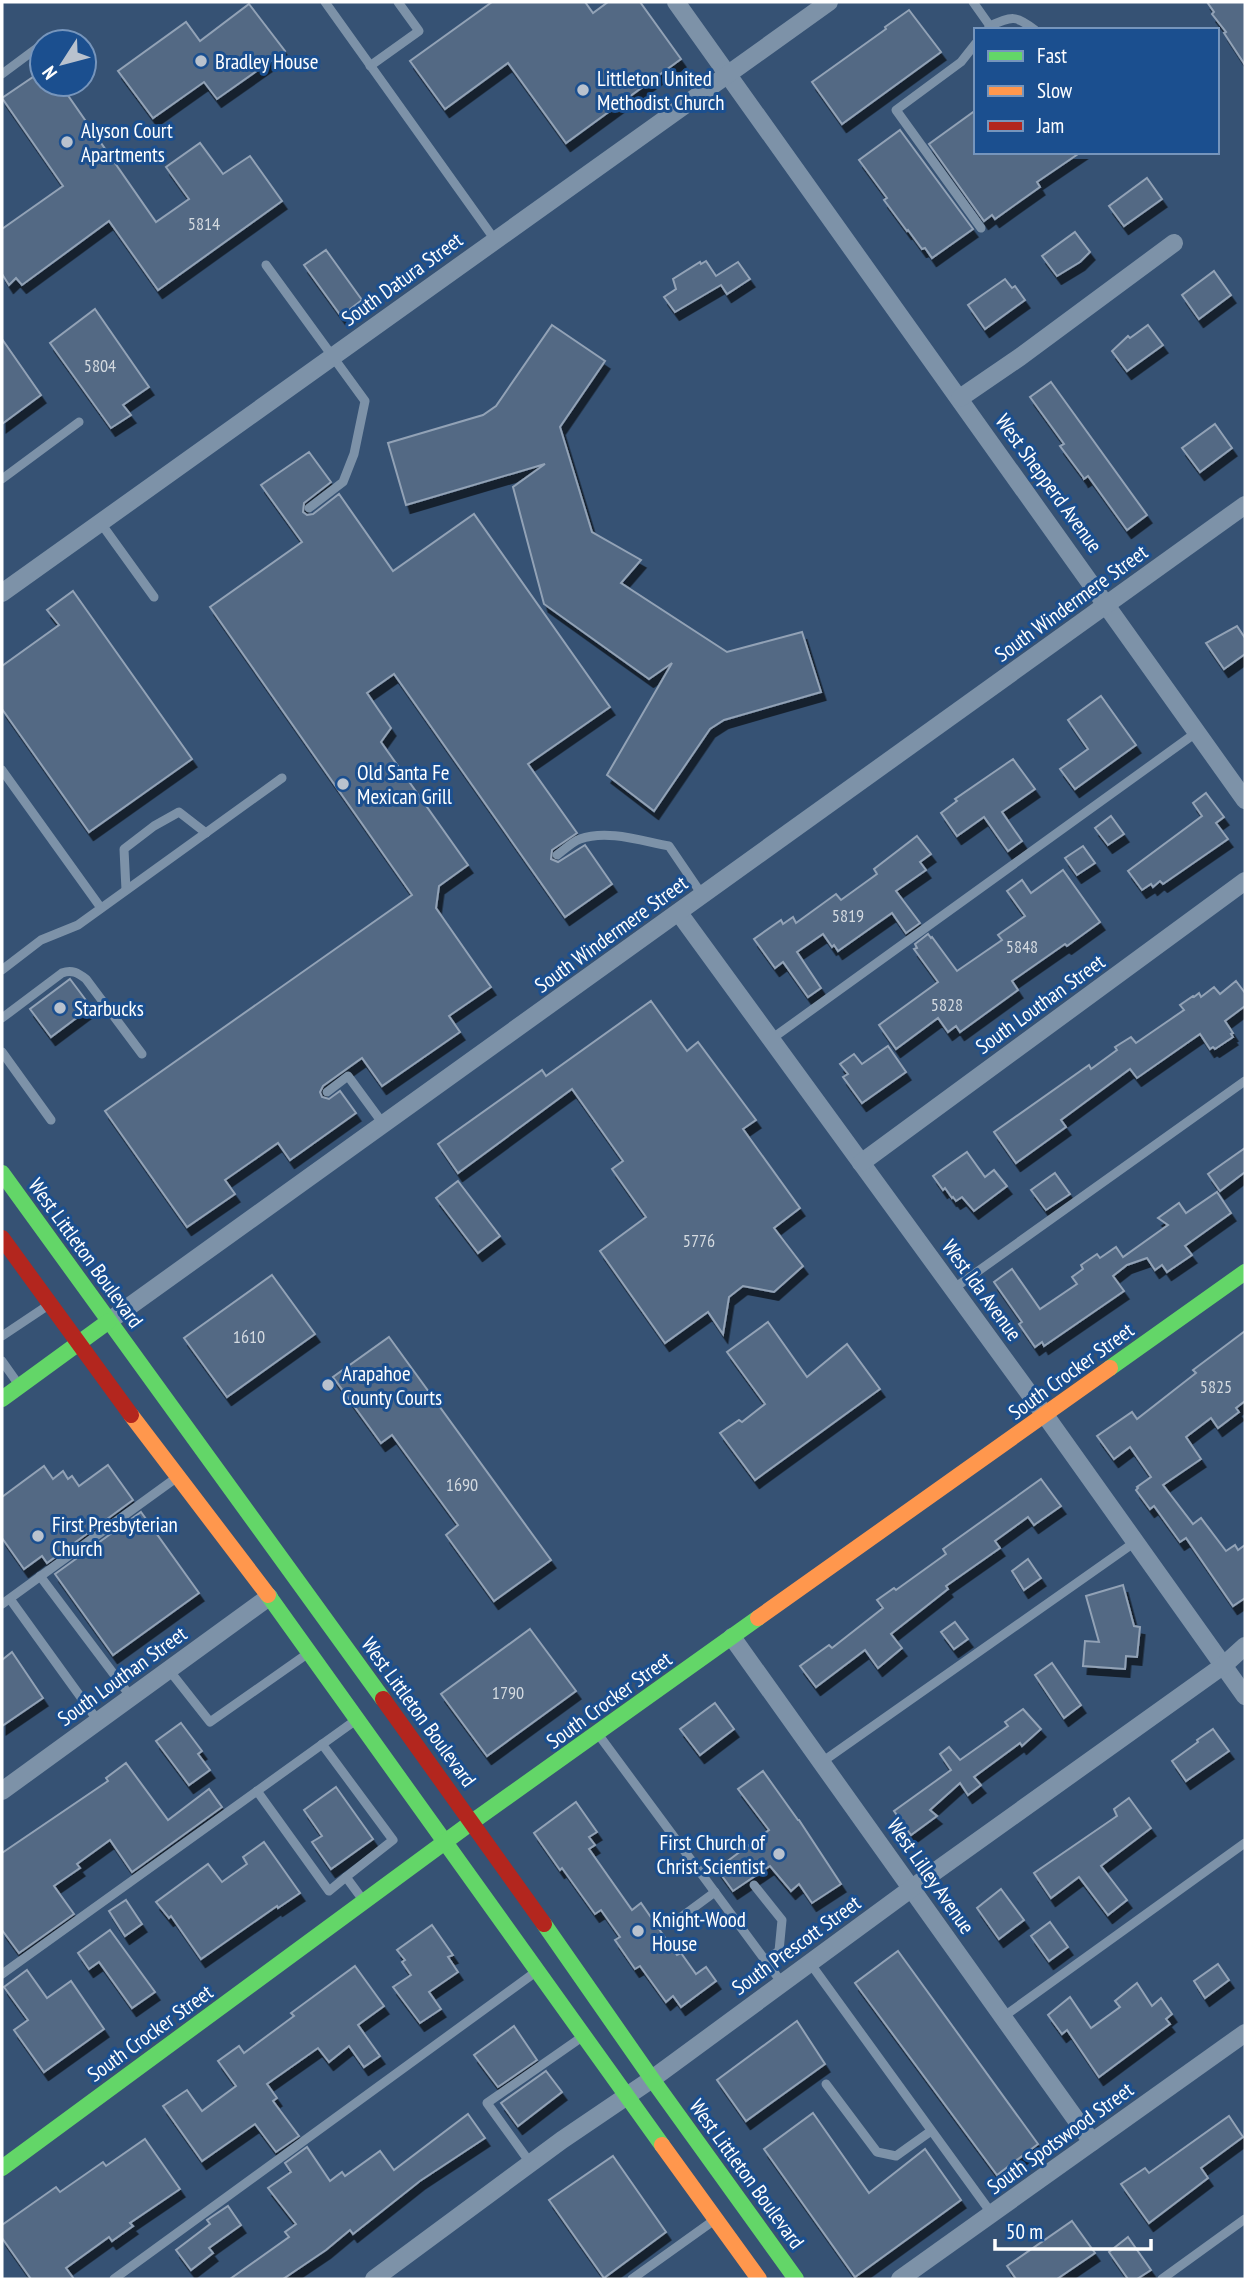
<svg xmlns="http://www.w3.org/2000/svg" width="1247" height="2281" font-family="'PT Sans Narrow',sans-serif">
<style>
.building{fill:#526984;stroke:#92a2b6;stroke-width:2;filter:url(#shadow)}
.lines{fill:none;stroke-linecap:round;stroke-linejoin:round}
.lane{stroke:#7d92a8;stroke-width:9}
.street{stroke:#7d92a8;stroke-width:18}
.fast{stroke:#63d668;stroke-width:16}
.slow{stroke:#ff974d;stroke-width:16}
.jam{stroke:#b3261e;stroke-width:16}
.poi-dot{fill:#b9c2ce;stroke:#1b4f8f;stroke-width:2.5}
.labels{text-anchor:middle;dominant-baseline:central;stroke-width:6;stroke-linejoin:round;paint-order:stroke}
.number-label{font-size:18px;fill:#d4dae0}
.poi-label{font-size:21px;fill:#fff;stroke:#1b4f8f;text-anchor:start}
.street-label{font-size:21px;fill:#fff;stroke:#1b4f8f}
</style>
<defs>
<filter id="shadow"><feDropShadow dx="4.5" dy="8" stdDeviation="0" flood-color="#0009"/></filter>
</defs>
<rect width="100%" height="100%" fill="#365274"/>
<g class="building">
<path d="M492,2H585L593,13L608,2H640L681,59L566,143L508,63L445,109L410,61Z"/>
<path d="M1207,2H1245V65L1224,33L1226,32L1212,14L1214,12Z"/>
<path d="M249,4L285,51L217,99L204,82L153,118L118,71L186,22L200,41Z"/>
<path d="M909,10L941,52L842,124L812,82L886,29L885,27Z"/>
<path d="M42,71V84H60L156,222L189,199L166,167L200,143L223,174L250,156L282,201L158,290L109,221L22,285L16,278L9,285L2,274V229L63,186L2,98Z"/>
<path d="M976,110V152H1081L1037,182L1040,187L995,219L992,215L984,221L929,144Z"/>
<path d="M900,130L973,229L932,258L925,248L922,249L908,230L907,231L884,200L887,198L859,160Z"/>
<path d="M1147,178L1162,199L1124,226L1109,206Z"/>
<path d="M1075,232L1090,252L1080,262L1057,276L1042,256Z"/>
<path d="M326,250L362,300L341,316L304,265Z"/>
<path d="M706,261L716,276L738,262L750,279L727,294L721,285L675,312L664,297L676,289L673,279L700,262L701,264Z"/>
<path d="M1214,271L1231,295L1199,319L1182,295Z"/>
<path d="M1005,279L1012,288L1015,286L1025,300L985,329L968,305Z"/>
<path d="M95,309L149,387L123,405L131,415L111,428L50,343Z"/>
<path d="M552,325L605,361L560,427L592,532L641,560L621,583L727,652L802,632L821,692L724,720L710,729L654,811L607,775L672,663L649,679L544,604L513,487L545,464L406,505L388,443L483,415L496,406Z"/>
<path d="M1148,325L1163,345L1127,371L1112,351L1128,336L1130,338Z"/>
<path d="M2,339L41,395L2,424Z"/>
<path d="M1051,382L1147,515L1127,530L1088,476L1084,479L1083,477L1060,446L1064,444L1030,397Z"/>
<path d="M1215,424L1232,448L1200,472L1182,448Z"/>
<path d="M309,452L331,482L304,503L303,512L307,515L313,514L339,494L393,571L474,514L610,707L528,764L577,833L552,850L551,859L558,862L585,845L612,884L565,917L394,674L367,693L391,728L381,742L468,865L439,886L436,908L491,987L449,1016L460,1032L382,1086L362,1058L323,1086L320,1092L322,1097L329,1099L340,1091L356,1113L290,1160L278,1143L225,1180L235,1194L187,1227L105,1111L412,895L210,607L302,542L261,485Z"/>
<path d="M73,591L192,759L89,832L2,709V666L59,625L47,610Z"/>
<path d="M1237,626L1245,638V654L1224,669L1206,643Z"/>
<path d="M1101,696L1136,745L1075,789L1060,769L1088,749L1068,720Z"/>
<path d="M1013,759L1035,789L1002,812L1022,841L1008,851L984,817L957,836L941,813L957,801L955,799Z"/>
<path d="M1206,793L1224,817L1216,823L1228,839L1163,884L1160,881L1153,887L1151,884L1142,890L1128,871L1202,816L1193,803Z"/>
<path d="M1111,816L1124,834L1108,845L1095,828Z"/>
<path d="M917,836L931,854L920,862L926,870L896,891L920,923L906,933L892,913L838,951L834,945L832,947L823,934L797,952L821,988L808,997L783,962L775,968L754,939L781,920L783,924L793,917L796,923L836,894L841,900L877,874L874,869Z"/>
<path d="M1083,846L1095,863L1077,875L1065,858Z"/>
<path d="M1063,870L1100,922L1067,946L1065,944L1012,981L1018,990L960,1032L956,1026L948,1032L938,1018L896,1049L879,1025L938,982L914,949L917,948L915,944L928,934L931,938L932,937L957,971L1002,940L998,935L1025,916L1007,891L1022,880L1031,893Z"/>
<path d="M70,979L91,1007L51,1037L30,1009Z"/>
<path d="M1236,981L1245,993V1006L1225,1021L1233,1033L1231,1034L1233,1037L1215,1049L1213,1047L1210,1049L1200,1034L1137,1078L1130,1069L1061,1120L1066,1127L1016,1163L994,1132L1089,1065L1091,1069L1117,1050L1115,1047L1131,1037L1136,1043L1184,1010L1180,1005L1193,996L1194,997L1199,993L1201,997L1214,987L1220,994Z"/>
<path d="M651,1001L687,1051L698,1042L756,1120L743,1129L800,1208L774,1228L803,1266L774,1292L743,1286L729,1297L723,1334L708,1312L665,1343L600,1251L646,1217L612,1169L623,1161L572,1089L458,1173L438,1144L542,1070L546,1076Z"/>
<path d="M888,1046L906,1072L862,1103L843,1077L848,1074L840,1064L854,1054L862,1064Z"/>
<path d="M1245,1148V1172L1220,1191L1208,1174Z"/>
<path d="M967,1152L985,1177L994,1170L1007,1186L974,1211L962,1197L956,1201L953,1197L952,1198L945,1188L943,1190L933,1176Z"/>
<path d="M1055,1173L1070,1194L1046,1210L1031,1190Z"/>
<path d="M458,1181L500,1236L478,1253L436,1198Z"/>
<path d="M1217,1192L1231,1213L1185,1246L1192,1255L1167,1272L1162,1265L1155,1270L1147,1258L1127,1265L1113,1276L1124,1291L1044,1346L1042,1342L1035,1347L1019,1324L1022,1322L994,1282L1012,1269L1040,1309L1077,1284L1072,1277L1083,1269L1081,1265L1097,1254L1100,1258L1116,1247L1123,1257L1168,1225L1158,1218L1179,1203L1186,1213Z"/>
<path d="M272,1275L315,1334L227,1397L184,1338Z"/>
<path d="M768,1322L807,1377L847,1344L880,1389L755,1480L720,1433L739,1420L742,1422L765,1404L727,1352Z"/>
<path d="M1245,1331V1401L1236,1408L1239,1412L1218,1428L1211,1418L1186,1437L1201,1459L1163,1485L1193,1524L1201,1518L1226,1551L1235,1545L1238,1550L1245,1545V1598L1233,1606L1186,1538L1180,1542L1154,1506L1150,1509L1136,1490L1138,1488L1137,1487L1151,1477L1130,1447L1114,1459L1097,1436L1132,1412L1137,1419L1196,1373L1193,1370Z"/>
<path d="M389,1337L551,1560L494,1601L446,1535L458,1525L392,1435L381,1443L333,1377Z"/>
<path d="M108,1465L133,1500L47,1563L42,1556L24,1569L2,1538V1497L44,1466L53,1479L63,1471L68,1479L72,1476L79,1486Z"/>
<path d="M1041,1479L1061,1506L1034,1525L1028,1517L995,1541L1000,1548L946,1586L948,1589L891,1634L902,1648L878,1668L865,1650L816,1687L800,1666L829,1645L832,1648L883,1608L877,1600L894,1588L896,1590L946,1554L943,1549Z"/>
<path d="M141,1512L199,1593L113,1655L55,1574Z"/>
<path d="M1028,1559L1041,1578L1024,1590L1012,1571Z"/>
<path d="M1123,1585L1134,1626L1140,1627L1137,1657L1126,1656L1125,1669L1083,1666L1085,1641L1099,1642L1086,1596Z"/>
<path d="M955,1622L968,1639L954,1649L941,1632Z"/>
<path d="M530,1629L576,1691L487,1756L441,1694Z"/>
<path d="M12,1652L43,1698L2,1726V1660Z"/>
<path d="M1052,1663L1081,1705L1064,1718L1035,1675Z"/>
<path d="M715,1703L734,1729L700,1755L680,1729Z"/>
<path d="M1023,1709L1041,1729L1022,1746L1020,1743L974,1777L981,1785L968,1795L960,1783L930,1810L937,1816L911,1835L894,1811L951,1770L940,1754L949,1747L960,1760L1008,1726L1005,1722Z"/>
<path d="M181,1723L202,1751L198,1754L210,1770L189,1785L156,1741Z"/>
<path d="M1213,1729L1229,1751L1186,1781L1172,1761L1198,1742L1197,1740Z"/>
<path d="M126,1763L168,1820L209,1789L222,1807L132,1872L110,1840L77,1864L80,1868L54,1886L74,1914L19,1953L2,1930V1853L108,1781L106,1778Z"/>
<path d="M763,1771L798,1820H799L841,1884L812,1903L799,1884L791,1891L770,1866L733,1891L717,1869L769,1830L738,1789Z"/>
<path d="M336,1787L373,1839L331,1869L312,1842L322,1836L304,1810Z"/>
<path d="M1129,1798L1151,1828L1101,1866L1127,1900L1108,1915L1079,1877L1051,1898L1034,1873L1117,1816L1114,1809Z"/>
<path d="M576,1802L597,1832L589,1837L595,1845L589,1849L632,1910L641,1903L677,1955L681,1953L696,1974L706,1967L716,1981L681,2007L673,1996L666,2002L640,1966L635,1969L615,1940L620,1937L601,1910L595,1914L562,1868L560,1870L534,1833Z"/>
<path d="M264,1842L300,1893L278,1908L277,1906L201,1959L171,1916L169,1918L156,1902L208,1864L222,1882L247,1864L243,1857Z"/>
<path d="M1001,1889L1024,1920L999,1939L977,1908Z"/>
<path d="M126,1900L142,1924L125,1936L109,1911Z"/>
<path d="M1050,1922L1068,1947L1049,1961L1031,1936Z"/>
<path d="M432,1925L453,1955L448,1957L458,1972L429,1992L441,2009L420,2023L393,1987L411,1975L402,1962L405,1960L397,1950Z"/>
<path d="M110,1930L155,1992L132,2008L99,1962L89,1969L78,1953Z"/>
<path d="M898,1951L1038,2144L997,2175L855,1983Z"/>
<path d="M1218,1964L1229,1980L1205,1998L1194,1981Z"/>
<path d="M355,1966L384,2006L358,2025L380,2056L364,2067L349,2046L329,2062L318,2048L267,2084L277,2098L273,2101L299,2136L276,2152L255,2124L202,2161L163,2106L187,2090L202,2111L236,2086L218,2061L239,2046L244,2053L294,2016L291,2013Z"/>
<path d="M27,1970L47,1998L71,1981L104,2029L44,2072L14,2030L28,2020L4,1987Z"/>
<path d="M1137,1983L1152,2006L1161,1998L1172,2014L1166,2019L1170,2024L1099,2077L1067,2030L1062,2034L1048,2015L1070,1997L1091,2028L1120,2007L1115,2001Z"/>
<path d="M797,2021L825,2064L746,2121L717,2080Z"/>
<path d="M514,2026L537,2060L498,2087L474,2055Z"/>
<path d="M546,2071L562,2092L518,2126L501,2103Z"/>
<path d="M813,2113L869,2193L925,2149L961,2200L855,2277L764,2149Z"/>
<path d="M468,2114L485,2138L420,2181L353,2234L350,2230L326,2250L283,2279H230L289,2237L285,2232L296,2224L268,2188L291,2172L285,2163L307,2147L330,2181L342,2172L345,2176L380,2151L394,2170Z"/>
<path d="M1229,2116L1243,2137L1201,2168L1208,2178L1149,2223L1121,2184L1145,2168L1149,2173Z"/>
<path d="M145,2139L180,2189L130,2223L133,2226L112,2241L109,2237L66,2268L74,2279H31L2,2238V2225L56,2187L60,2192L103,2162L106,2166Z"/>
<path d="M613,2156L666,2232L604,2278L549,2200Z"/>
<path d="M228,2206L241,2225L209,2248L213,2253L191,2270L176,2250L210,2224L207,2220Z"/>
<path d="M1072,2221L1095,2253L1057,2279H1016L1007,2266Z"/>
<path d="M1128,2237L1151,2270L1137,2279H1128L1109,2252Z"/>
</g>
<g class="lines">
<g class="lane">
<path d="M325,2L495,240"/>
<path d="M973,2L990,26L988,29"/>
<path d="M990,26C1012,16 1016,15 1035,30"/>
<path d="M976,43L961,62L896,110L981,228"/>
<path d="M370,66L419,31L398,2"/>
<path d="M2,74L37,48L42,50"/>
<path d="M266,265L365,401L354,454L343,482L309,508"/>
<path d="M2,479L79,422"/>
<path d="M100,522L154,597"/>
<path d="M2,770L101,908"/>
<path d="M557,855C564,850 572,842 580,839C607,829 642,841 669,846L703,896"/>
<path d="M126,890L124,849L154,826L179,812L206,833"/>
<path d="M2,970L41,940L78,925L282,778"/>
<path d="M2,1018L62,973C72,969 78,973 86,979L142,1054"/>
<path d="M770,1040L1197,732"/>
<path d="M2,1052L51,1120"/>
<path d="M327,1092L348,1076L384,1125"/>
<path d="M953,1289L1245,1081"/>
<path d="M2,1336L47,1306"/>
<path d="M2,1361L19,1385"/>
<path d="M40,1576L131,1697"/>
<path d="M10,1599L98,1721"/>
<path d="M2,1604L176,1478"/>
<path d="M169,1670L210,1722L307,1654"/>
<path d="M598,1734L782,1983"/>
<path d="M322,1744L393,1840L346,1877"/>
<path d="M822,1762L1135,1542"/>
<path d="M257,1791L329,1891L346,1877L363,1900"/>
<path d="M754,1885L782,1920L779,1951L765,1960"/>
<path d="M673,1923L715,1892"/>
<path d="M810,1963L992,2214"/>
<path d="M2,1974L356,1720"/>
<path d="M1003,2017L1245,1843"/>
<path d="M826,2084L877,2152L896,2156L931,2131"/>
<path d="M531,2164L487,2103L582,2037"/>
<path d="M114,2279L537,1971"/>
<path d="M632,2279L713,2221"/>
<path d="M1162,2279L1245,2219"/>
</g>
<g class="street">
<path d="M676,2L1245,800"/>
<path d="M960,398L1020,357L1174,243"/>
<path d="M2,593L829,2"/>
<path d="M679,913L1045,1415L1245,1696"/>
<path d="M861,1163L1245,881"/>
<path d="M109,1321L1245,505"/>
<path d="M732,1637L1092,2142"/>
<path d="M2,1791L269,1597"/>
<path d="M374,2279L562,2140L652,2079L912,1888L1224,1665L1245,1646"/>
<path d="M900,2279L1245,2033"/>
</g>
<g class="fast">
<path d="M2,1173L383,1699"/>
<path d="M1110,1368L1245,1272"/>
<path d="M2,1399L109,1321"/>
<path d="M268,1595L662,2145"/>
<path d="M544,1924L652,2079L796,2279"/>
<path d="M2,2168L472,1822L758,1618"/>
</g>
<g class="slow">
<path d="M131,1415L268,1595"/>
<path d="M758,1618L1110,1368"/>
<path d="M662,2145L759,2279"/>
</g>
<g class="jam">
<path d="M2,1238L131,1415"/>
<path d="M383,1699L544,1924"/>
</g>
</g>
<g class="poi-dot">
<circle cx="201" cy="61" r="7"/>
<circle cx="583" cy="90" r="7"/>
<circle cx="67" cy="142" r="7"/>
<circle cx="343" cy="784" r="7"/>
<circle cx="60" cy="1008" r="7"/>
<circle cx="328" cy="1385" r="7"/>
<circle cx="38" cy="1536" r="7"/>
<circle cx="779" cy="1854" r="7"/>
<circle cx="638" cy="1931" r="7"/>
</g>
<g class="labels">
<g class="number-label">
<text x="204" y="223">5814</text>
<text x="100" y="365">5804</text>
<text x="848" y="915">5819</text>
<text x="1022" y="946">5848</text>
<text x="947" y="1004">5828</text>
<text x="699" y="1240">5776</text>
<text x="249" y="1336">1610</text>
<text x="1216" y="1386">5825</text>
<text x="462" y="1484">1690</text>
<text x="508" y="1692">1790</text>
</g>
<g class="poi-label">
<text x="215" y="61">Bradley House</text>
<text x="597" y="78">Littleton United<tspan x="597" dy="24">Methodist Church</tspan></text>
<text x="81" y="130">Alyson Court<tspan x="81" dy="24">Apartments</tspan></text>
<text x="357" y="772">Old Santa Fe<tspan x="357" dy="24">Mexican Grill</tspan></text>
<text x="74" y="1008">Starbucks</text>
<text x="342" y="1373">Arapahoe<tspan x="342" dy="24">County Courts</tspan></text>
<text x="52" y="1524">First Presbyterian<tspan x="52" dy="24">Church</tspan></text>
<text x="765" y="1842" text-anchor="end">First Church of<tspan x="765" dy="24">Christ Scientist</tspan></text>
<text x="652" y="1919">Knight-Wood<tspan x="652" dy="24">House</tspan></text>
</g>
<g class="street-label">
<text transform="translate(402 279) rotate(-36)">South Datura Street</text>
<text transform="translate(1049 483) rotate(54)">West Shepperd Avenue</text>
<text transform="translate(1071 603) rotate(-36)">South Windermere Street</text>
<text transform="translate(611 934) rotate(-36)">South Windermere Street</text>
<text transform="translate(1040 1004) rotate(-36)">South Louthan Street</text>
<text transform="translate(86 1253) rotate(54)">West Littleton Boulevard</text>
<text transform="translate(982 1290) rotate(54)">West Ida Avenue</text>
<text transform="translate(1071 1371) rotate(-36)">South Crocker Street</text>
<text transform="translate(122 1676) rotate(-36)">South Louthan Street</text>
<text transform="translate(609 1700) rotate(-36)">South Crocker Street</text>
<text transform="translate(419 1712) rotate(54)">West Littleton Boulevard</text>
<text transform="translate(931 1876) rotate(55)">West Lilley Avenue</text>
<text transform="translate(796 1945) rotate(-36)">South Prescott Street</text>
<text transform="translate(150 2033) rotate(-36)">South Crocker Street</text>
<text transform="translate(1060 2138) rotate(-36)">South Spotswood Street</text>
<text transform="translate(747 2174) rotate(54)">West Littleton Boulevard</text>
</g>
</g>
<rect width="1247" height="2281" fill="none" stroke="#ffffff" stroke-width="7"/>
<rect x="974" y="28" width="245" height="126" fill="#1b4f8f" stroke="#7695bc" stroke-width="2"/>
<rect x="988" y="51" width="35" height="10" fill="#63d668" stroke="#7695bc" stroke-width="2"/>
<text x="1037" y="63" font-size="21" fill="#ffffff">Fast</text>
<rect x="988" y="86" width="35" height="10" fill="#ff974d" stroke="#7695bc" stroke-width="2"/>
<text x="1037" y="98" font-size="21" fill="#ffffff">Slow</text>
<rect x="988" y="121" width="35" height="10" fill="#b3261e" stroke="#7695bc" stroke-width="2"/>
<text x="1037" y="133" font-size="21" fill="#ffffff">Jam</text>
<g transform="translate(63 63) rotate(234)"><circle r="33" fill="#1b4f8f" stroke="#7695bc" stroke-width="2"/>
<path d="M0-5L12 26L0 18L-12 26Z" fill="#b9c2ce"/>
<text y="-10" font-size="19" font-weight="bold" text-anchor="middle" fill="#ffffff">N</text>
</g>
<path d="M995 2239v10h156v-10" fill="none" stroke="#ffffff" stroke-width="3.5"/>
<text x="1006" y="2239" font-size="21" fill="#ffffff" stroke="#1b4f8f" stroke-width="5" paint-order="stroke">50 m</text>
</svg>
